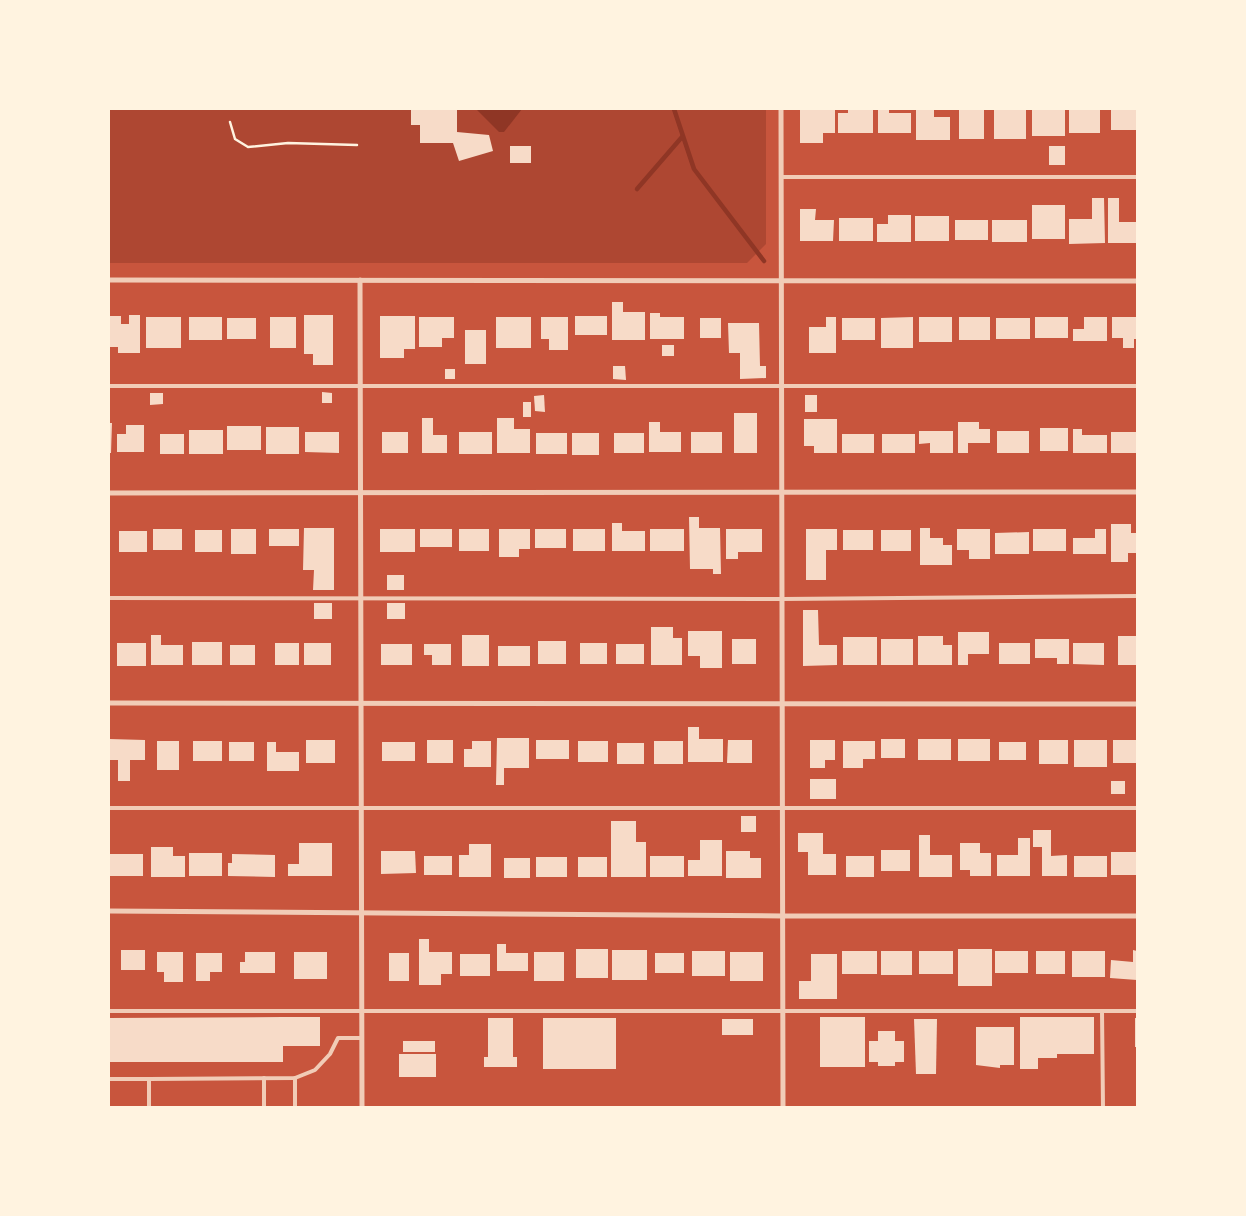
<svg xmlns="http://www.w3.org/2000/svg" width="1246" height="1216" font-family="Overpass,sans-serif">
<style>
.green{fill:#ae4732}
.water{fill:#8f3625}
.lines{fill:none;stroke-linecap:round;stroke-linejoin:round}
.stream{stroke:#8f3625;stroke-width:4.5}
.building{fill:#f7dbc8}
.path{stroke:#fff3e0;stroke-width:2.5}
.service{stroke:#f1ccb7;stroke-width:4}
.minor{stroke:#f1ccb7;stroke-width:5}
</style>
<rect width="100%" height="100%" fill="#c8553d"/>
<path class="green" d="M109,109H766V244L747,263H109Z"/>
<path class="water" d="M476,109H522L504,132H499Z"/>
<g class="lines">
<g class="stream">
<path d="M674,109L694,169L764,261"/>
<path d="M637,189L682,137"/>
</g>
</g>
<g class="building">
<path d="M411,109H457V132L489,135L493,151L459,161L453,143H420V125H411Z"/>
<path d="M800,109H835V133H823V143H800Z"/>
<path d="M848,109H873V133H838V113H848Z"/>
<path d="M878,109H889V113H911V133H878Z"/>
<path d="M916,109H934V117H950V140H916Z"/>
<rect x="959" y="109" width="25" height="30"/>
<rect x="994" y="109" width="32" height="30"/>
<rect x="1032" y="109" width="33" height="27"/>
<rect x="1069" y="109" width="31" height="24"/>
<rect x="1111" y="109" width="26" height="21"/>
<rect x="510" y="146" width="21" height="17"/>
<rect x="1049" y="146" width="16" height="19"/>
<path d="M1092,198H1104L1105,243L1069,244V219H1092Z"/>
<path d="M1108,198H1119V222H1137V243H1108Z"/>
<rect x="1032" y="205" width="33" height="34"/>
<path d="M800,209H816L815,220H834L833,241H800Z"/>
<path d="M888,215H911V242H877V224H888Z"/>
<rect x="915" y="216" width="34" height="25"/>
<rect x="839" y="218" width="34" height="23"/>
<rect x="955" y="220" width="33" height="20"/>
<rect x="992" y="220" width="35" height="22"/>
<path d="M612,302H623V312H645V340H612Z"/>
<path d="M650,313H660V317H684V339H650Z"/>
<path d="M129,315H140V353H118V347H109V316H121V324H129Z"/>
<path d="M304,315H333V365H313V354H304Z"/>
<path d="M380,316H415V349H404V358H380Z"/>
<rect x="575" y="316" width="32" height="19"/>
<rect x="146" y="317" width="35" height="31"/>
<rect x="189" y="317" width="33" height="23"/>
<rect x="270" y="317" width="26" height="31"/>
<path d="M419,317H454V338H442V347H419Z"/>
<rect x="496" y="317" width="35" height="31"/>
<path d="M541,317H568V350H549V339H541Z"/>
<path d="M826,317H836V353H809V327H826Z"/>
<path d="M913,317V348H881V318Z"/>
<rect x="919" y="317" width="33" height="25"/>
<rect x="959" y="317" width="31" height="23"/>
<rect x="1035" y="317" width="33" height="21"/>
<path d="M1084,317H1107V341H1073V329H1084Z"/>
<path d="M1112,317H1137V339H1134V348H1123V338H1112Z"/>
<rect x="227" y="318" width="29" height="21"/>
<rect x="700" y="318" width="21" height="20"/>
<rect x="842" y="318" width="33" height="22"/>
<rect x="996" y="318" width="34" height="21"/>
<path d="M728,323H759L760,366H766V378L740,379V353H729Z"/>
<rect x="465" y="330" width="21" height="34"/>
<rect x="662" y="345" width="12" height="11"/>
<path d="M613,366H625L626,380L613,379Z"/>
<rect x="445" y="369" width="10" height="10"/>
<path d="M322,392L332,393V403H322Z"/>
<path d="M150,393H163V404L150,405Z"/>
<path d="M544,395L545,412L535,411L534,396Z"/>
<rect x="805" y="395" width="12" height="17"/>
<rect x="523" y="402" width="8" height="15"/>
<rect x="734" y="413" width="23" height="40"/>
<path d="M422,418H433V435H447V453H422Z"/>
<path d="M497,418H514V429H530V453H497Z"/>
<path d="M804,419H837V453H814V446H804Z"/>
<path d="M649,422H660V432H681V452H649Z"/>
<path d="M958,422H979V429H990V443H968V453H958Z"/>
<path d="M109,423H112L111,453H109Z"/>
<path d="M126,425H144V452H117V434H126Z"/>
<rect x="227" y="426" width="34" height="24"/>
<rect x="266" y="427" width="33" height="27"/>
<rect x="1040" y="428" width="28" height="23"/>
<path d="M1073,429H1082V435H1107V453H1073Z"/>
<rect x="189" y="430" width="34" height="24"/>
<path d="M919,431H953V453H930V443L919,444Z"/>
<rect x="997" y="431" width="32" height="22"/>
<path d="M305,432H339V453L305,452Z"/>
<rect x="382" y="432" width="26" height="21"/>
<rect x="459" y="432" width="33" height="22"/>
<rect x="691" y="432" width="31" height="21"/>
<rect x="1111" y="432" width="26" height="21"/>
<rect x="536" y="433" width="31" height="21"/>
<rect x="572" y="433" width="27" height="22"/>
<rect x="614" y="433" width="30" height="20"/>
<rect x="160" y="434" width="24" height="20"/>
<rect x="842" y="434" width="32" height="19"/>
<rect x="882" y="434" width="33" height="19"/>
<path d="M689,517H699V528H720L721,574H713V569H690Z"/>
<path d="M612,523H622V531H645V551H612Z"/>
<path d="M1111,524H1131V533H1137V553H1128V562H1111Z"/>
<path d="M304,528H334V590H313L314,570H303Z"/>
<path d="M920,528H930V538H943V545H952V565H920Z"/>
<rect x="153" y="529" width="29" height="21"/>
<rect x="231" y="529" width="25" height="25"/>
<rect x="269" y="529" width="30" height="17"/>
<rect x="380" y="529" width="35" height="23"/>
<rect x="420" y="529" width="32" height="18"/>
<rect x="459" y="529" width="30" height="22"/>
<path d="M499,529H530V549H519V557H499Z"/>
<rect x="535" y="529" width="31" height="19"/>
<rect x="573" y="529" width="32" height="22"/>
<rect x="650" y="529" width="34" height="22"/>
<path d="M726,529H762V552H738V559H726Z"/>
<path d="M806,529H837V550H826V580H806Z"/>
<path d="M957,529H990V559H969V550H957Z"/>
<rect x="1033" y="529" width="33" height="22"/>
<path d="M1095,529H1106V554H1073V538H1095Z"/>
<rect x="195" y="530" width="27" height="22"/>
<rect x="843" y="530" width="30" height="20"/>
<rect x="881" y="530" width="30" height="21"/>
<rect x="119" y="531" width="28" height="21"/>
<path d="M1029,532V554H995V533Z"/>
<rect x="387" y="575" width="17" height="15"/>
<rect x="314" y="603" width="18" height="16"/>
<rect x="387" y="603" width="18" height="16"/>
<path d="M803,610H818L819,645H837V665L803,666Z"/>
<path d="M651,627H673V638H682V665H651Z"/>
<path d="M688,631H722V668H700V656H688Z"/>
<path d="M958,632H989V654H968V665H958Z"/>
<path d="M151,635H161V645H183V665H151Z"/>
<rect x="462" y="635" width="27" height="31"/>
<path d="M918,636H943V645H952V665H918Z"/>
<rect x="1118" y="636" width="19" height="29"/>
<rect x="843" y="637" width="34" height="28"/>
<rect x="732" y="639" width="24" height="25"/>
<rect x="881" y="639" width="32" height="26"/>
<path d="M1035,639H1069V664H1057V658H1035Z"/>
<rect x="538" y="641" width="28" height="23"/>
<rect x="192" y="642" width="30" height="23"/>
<rect x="117" y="643" width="29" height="23"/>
<rect x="275" y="643" width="24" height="22"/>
<rect x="304" y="643" width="27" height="22"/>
<rect x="580" y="643" width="27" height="21"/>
<rect x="999" y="643" width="31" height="21"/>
<path d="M1073,643H1104V665L1073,664Z"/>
<rect x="381" y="644" width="31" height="21"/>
<path d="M424,644H451V665H432V655H424Z"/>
<rect x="616" y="644" width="28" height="20"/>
<rect x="230" y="645" width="25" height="20"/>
<rect x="498" y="646" width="32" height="20"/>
<path d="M688,727H699V739H723V762H688Z"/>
<path d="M497,738H529V768H504V785H496Z"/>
<path d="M109,739L145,740V760H130V781H118V760H109Z"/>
<rect x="881" y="739" width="24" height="19"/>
<rect x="918" y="739" width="33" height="21"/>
<rect x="958" y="739" width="32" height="22"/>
<rect x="306" y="740" width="29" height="23"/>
<rect x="427" y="740" width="26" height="23"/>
<rect x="536" y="740" width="33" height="19"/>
<path d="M728,740H752V763H727Z"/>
<path d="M810,740H835V760H825V768H810Z"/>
<rect x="1039" y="740" width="29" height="24"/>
<rect x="1074" y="740" width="33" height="27"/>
<rect x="1113" y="740" width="24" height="23"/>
<rect x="157" y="741" width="22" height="29"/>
<rect x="193" y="741" width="29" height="20"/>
<path d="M472,741H491V767H464V749H472Z"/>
<rect x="578" y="741" width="30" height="21"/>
<rect x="654" y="741" width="29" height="23"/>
<path d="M843,741H875V759H863V768H843Z"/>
<rect x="229" y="742" width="25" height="19"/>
<path d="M267,742H276V752H299V771H267Z"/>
<rect x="382" y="742" width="33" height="19"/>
<rect x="999" y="742" width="27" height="18"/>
<rect x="617" y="743" width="27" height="21"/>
<rect x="810" y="779" width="26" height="20"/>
<rect x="1111" y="781" width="14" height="13"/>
<rect x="741" y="816" width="15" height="16"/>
<path d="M611,821H636V842H646V877H611Z"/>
<path d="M1033,830H1051V856L1067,855V876H1042V847H1033Z"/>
<path d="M798,833H823V854H836V875H808V852H798Z"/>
<path d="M919,835H930V855H952V877H919Z"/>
<path d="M1018,838H1030V876H997V855H1018Z"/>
<path d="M700,840H722V876H688V860H700Z"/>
<path d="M299,843H332V876H288V864H299Z"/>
<path d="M960,843H980V853H991V876H970V870H960Z"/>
<path d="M469,844H491V877H459V855H469Z"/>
<path d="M151,847H173V856H185V877H151Z"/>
<rect x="881" y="850" width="29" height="21"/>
<path d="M381,851H415L416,873L381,874Z"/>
<path d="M726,851H750V858H761V878H726Z"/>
<rect x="1111" y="852" width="26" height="23"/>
<rect x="189" y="853" width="33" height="23"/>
<rect x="109" y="854" width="34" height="22"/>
<path d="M232,854L275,855V877L228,876V863H232Z"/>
<rect x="424" y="856" width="28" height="19"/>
<rect x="650" y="856" width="34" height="21"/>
<rect x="846" y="856" width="28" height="21"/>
<rect x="1074" y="856" width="33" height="21"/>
<rect x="536" y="857" width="31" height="20"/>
<rect x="578" y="857" width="29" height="20"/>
<rect x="504" y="858" width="26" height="20"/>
<path d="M419,939H429V952H452V974H441V985H419Z"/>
<path d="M497,944H506V953H528V971H497Z"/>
<rect x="576" y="949" width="32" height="29"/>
<rect x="958" y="949" width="34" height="37"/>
<rect x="121" y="950" width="24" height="20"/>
<rect x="612" y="950" width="35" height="30"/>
<path d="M1133,950L1137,951V980L1110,978L1111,960L1133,962Z"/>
<rect x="692" y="951" width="33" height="25"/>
<rect x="842" y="951" width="35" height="23"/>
<rect x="881" y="951" width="31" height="24"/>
<rect x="919" y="951" width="34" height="23"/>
<rect x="995" y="951" width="33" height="22"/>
<rect x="1036" y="951" width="29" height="23"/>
<rect x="1072" y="951" width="33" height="26"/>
<path d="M157,952H183V982H164V972H157Z"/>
<path d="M245,952H275V973H240V962H245Z"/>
<rect x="294" y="952" width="33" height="27"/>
<rect x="534" y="952" width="30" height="29"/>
<rect x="730" y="952" width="33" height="29"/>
<path d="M196,953H222V972H210V981H196Z"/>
<rect x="389" y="953" width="20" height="28"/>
<rect x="655" y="953" width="29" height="20"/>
<rect x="460" y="954" width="30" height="22"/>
<path d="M811,954H837V999H799V981H811Z"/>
<path d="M283,1017H320V1046H283V1062H109V1018Z"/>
<rect x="820" y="1017" width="45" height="50"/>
<path d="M1020,1017H1094V1054H1057V1058H1038V1069H1020Z"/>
<path d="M488,1018H513V1057H517V1067H484V1057H488Z"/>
<rect x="543" y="1018" width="73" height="51"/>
<rect x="1135" y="1018" width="2" height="29"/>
<rect x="722" y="1019" width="31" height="16"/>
<path d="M914,1019H937L936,1074H916Z"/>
<path d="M976,1027H1014V1065H1000V1068L976,1065Z"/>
<path d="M878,1031H895V1041H904V1062H895V1066H878V1062H869V1041H878Z"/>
<rect x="403" y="1041" width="32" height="11"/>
<rect x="399" y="1054" width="37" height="23"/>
</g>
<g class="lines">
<path class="path" d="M230,122L235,139L248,147L288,143L357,145"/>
<g class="service">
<path d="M781,177H1137"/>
<path d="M109,386H1137"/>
<path d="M109,598L782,599L1137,596"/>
<path d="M109,808H1137"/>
<path d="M109,1011H1137"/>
<path d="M1102,1011L1103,1107"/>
<path d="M264,1078V1107"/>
<path d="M295,1078V1107"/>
<path d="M109,1079H149"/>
<path d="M149,1107V1079L295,1078L315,1070L330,1054L338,1038H362"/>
</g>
<g class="minor">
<path d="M781,109L783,1107"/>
<path d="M109,280L1137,281"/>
<path d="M360,280L362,1107"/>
<path d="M109,493L1137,492"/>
<path d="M109,703L1137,704"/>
<path d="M109,911L783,916H1137"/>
</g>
</g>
<rect width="1246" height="1216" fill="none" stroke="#fff3e0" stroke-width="220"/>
</svg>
